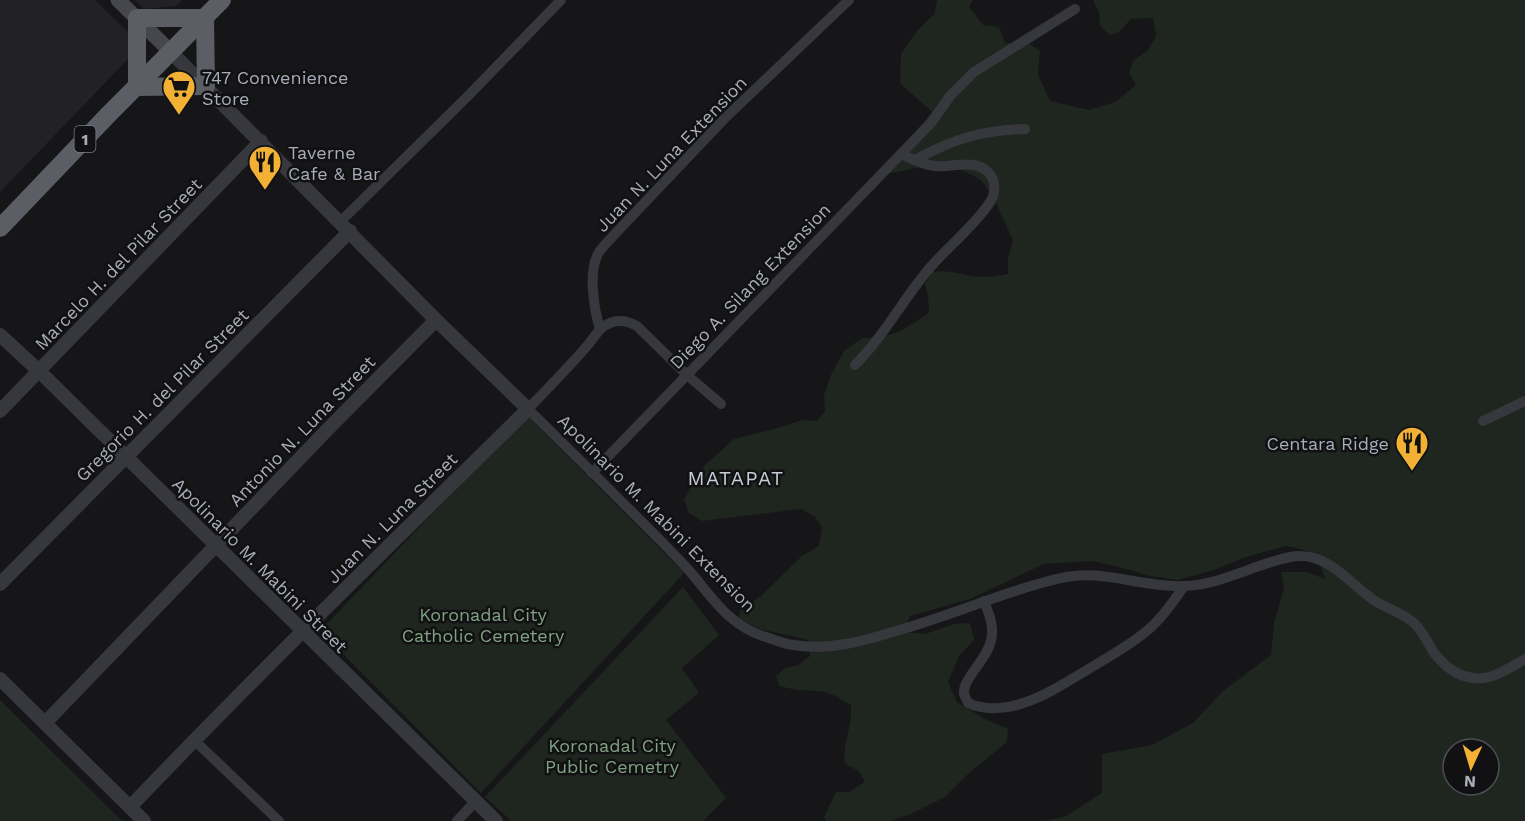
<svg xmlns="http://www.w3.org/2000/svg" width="1525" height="821" font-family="'Work Sans',sans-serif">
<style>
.built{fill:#222225}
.green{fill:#1e261f;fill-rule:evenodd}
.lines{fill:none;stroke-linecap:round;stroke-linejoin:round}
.minor{stroke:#37383d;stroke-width:10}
.tertiary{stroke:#37383d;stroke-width:14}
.secondary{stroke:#45474d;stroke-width:15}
.trunk{stroke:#5b5e65;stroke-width:18}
.labels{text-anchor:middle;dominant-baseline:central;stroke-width:5;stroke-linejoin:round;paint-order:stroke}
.shield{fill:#111113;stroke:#7b7e86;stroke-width:1.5}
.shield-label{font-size:16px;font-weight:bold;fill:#a8adb8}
.poi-label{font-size:18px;fill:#a8adb8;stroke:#111113;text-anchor:start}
.street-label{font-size:18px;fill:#a8adb8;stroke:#111113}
.park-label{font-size:18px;fill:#7fa381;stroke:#111113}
.neighbourhood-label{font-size:20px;letter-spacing:1.5px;fill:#c9ccd4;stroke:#111113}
</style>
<rect width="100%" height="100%" fill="#161618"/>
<g class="built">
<path d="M0,0H95L128,32V59L0,192Z"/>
<path d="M135,0H182L176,6L144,9Z"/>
</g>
<g class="green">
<path d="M937,0H973L969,7L983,25L999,27L1005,43L1027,42L1040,51L1038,75L1050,101L1089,110L1115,102L1136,85L1129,73L1133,61L1148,50L1156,36L1153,18L1131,19L1118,33L1109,35L1100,25L1099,12L1093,0H1525V821H1044L1066,816L1102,793V754L1152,745L1193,723L1223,691L1271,655L1274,623L1284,588L1281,572H1307L1325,579L1316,553L1286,546L1246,557L1214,570L1178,580L1150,576L1126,569L1092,561L1044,564L970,599L910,616L904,632L925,634L954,624L970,623L974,640L959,656L948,682L957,702L983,718L1008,729L1007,742L968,774L945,797L913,813L891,821H826L824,817L836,792H849L865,782L859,771L845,764C842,743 853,726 851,705L836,696L821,691L796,690L779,686L776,676L785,668L798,665L810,656L809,640L760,629L739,619L740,610L761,596L802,556L819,546L822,528L815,517L801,509L702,521L689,513L684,500L693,483L706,464L734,439L781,427L802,420L817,421L825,411L824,395L831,375L844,351L862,338L882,337L901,331L929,313L928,296L925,284L932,272C947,270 956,273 970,276C984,278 995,277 1008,274V258L1013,240L993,197L981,180L947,162L875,176L910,138L932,112L900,83L901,54L917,31L935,13ZM1453,749H1489V785H1453Z"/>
<path d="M527,415L684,573L481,793L320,631Z"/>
<path d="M683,587L719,635L682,668L699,693L666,720L726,798L703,821H511L485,797Z"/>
<path d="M0,700L122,821H0Z"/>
</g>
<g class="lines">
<g class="minor">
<path d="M915,160C953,139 982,130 1025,129"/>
<path d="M340,222L468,96L561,0"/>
<path d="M600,329C594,309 588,273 598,254C601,248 608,242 613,236L724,119L849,0"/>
<path d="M855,365C884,336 902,301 928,270C947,247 974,227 990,202C996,193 996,180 988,172C974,158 953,168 935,166C923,165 912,159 901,154"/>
<path d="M721,404L687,375L637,326C628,321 620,319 610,323C599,327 594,338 587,346C568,368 548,388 528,409C574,454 619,499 664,544C673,554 683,563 692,574C714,600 731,627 766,637C775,640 784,644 794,645C828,651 864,641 896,631C936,620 973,605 1012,592C1032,586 1053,578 1074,576C1111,572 1147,588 1184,586C1221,585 1255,564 1290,557C1301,555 1314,557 1324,562C1343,571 1357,589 1375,601C1388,609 1404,613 1415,624C1423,632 1428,643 1434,653C1440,660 1447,668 1455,672C1483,687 1501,673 1525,659"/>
<path d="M1483,421L1525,401"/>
<path d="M592,473L931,123L950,96L974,72L1075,9"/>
<path d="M984,601C988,612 993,622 992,634C991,658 962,677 964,694C965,697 967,700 968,703C986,711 1008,709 1026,702C1048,695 1068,681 1087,670C1108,657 1131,645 1149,629C1163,617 1174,601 1184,586"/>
<path d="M194,740L279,821"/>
<path d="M457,821L475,802"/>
</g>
<g class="tertiary">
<path d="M0,335L39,371L496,821"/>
<path d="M0,411L261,141"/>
<path d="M0,584L350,231"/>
<path d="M0,679L144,821"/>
<path d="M45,723L327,430L436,320"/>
<path d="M130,807C260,671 395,540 528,409L436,320L171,52"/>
</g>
<path class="secondary" d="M118,0L171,52"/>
<g class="trunk">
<path d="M137,18H205L206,86L137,87Z"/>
<path d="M0,228L108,115L222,0"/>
</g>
</g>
<defs>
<g id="supermarket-pin" transform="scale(1.725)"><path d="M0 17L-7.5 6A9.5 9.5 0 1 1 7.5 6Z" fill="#f2b134" stroke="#111113"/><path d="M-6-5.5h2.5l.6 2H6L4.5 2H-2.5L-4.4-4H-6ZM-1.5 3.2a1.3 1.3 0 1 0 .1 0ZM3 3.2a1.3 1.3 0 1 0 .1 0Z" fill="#111"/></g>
<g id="restaurant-pin" transform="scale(1.725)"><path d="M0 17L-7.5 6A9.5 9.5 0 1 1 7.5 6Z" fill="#f2b134" stroke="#111113"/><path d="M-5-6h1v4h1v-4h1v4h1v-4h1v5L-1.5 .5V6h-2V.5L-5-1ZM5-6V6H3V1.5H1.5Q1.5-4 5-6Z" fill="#111"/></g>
</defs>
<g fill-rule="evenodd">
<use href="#supermarket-pin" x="179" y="87"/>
<use href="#restaurant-pin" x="265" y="162"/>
<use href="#restaurant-pin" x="1412" y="443"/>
</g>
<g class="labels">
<rect class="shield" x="74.5" y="126" width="21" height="26" rx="4.5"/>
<g class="shield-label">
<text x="85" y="139">1</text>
</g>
<g class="poi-label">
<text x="202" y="77">747 Convenience<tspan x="202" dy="21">Store</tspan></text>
<text x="288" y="152">Taverne<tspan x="288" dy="21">Cafe &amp; Bar</tspan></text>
<text x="1389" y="443" text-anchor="end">Centara Ridge</text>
</g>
<g class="street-label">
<text transform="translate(671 154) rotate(-46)">Juan N. Luna Extension</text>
<text transform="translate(118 264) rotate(-46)">Marcelo H. del Pilar Street</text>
<text transform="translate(750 286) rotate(-46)">Diego A. Silang Extension</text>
<text transform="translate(162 395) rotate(-45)">Gregorio H. del Pilar Street</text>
<text transform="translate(302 431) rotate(-46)">Antonio N. Luna Street</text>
<text transform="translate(657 513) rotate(45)">Apolinario M. Mabini Extension</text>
<text transform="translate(392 518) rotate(-45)">Juan N. Luna Street</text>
<text transform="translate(260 565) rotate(45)">Apolinario M. Mabini Street</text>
</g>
<g class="park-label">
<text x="483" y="614">Koronadal City<tspan x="483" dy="21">Catholic Cemetery</tspan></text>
<text x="612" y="745">Koronadal City<tspan x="612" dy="21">Public Cemetry</tspan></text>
</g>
<g class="neighbourhood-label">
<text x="736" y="478">MATAPAT</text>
</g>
</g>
<g transform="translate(1471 767) rotate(184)"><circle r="28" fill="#111113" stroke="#4d4f55" stroke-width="1.5"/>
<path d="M0-4.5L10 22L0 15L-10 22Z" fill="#f2b134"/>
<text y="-9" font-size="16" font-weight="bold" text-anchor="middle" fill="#a8adb8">N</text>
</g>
</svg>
